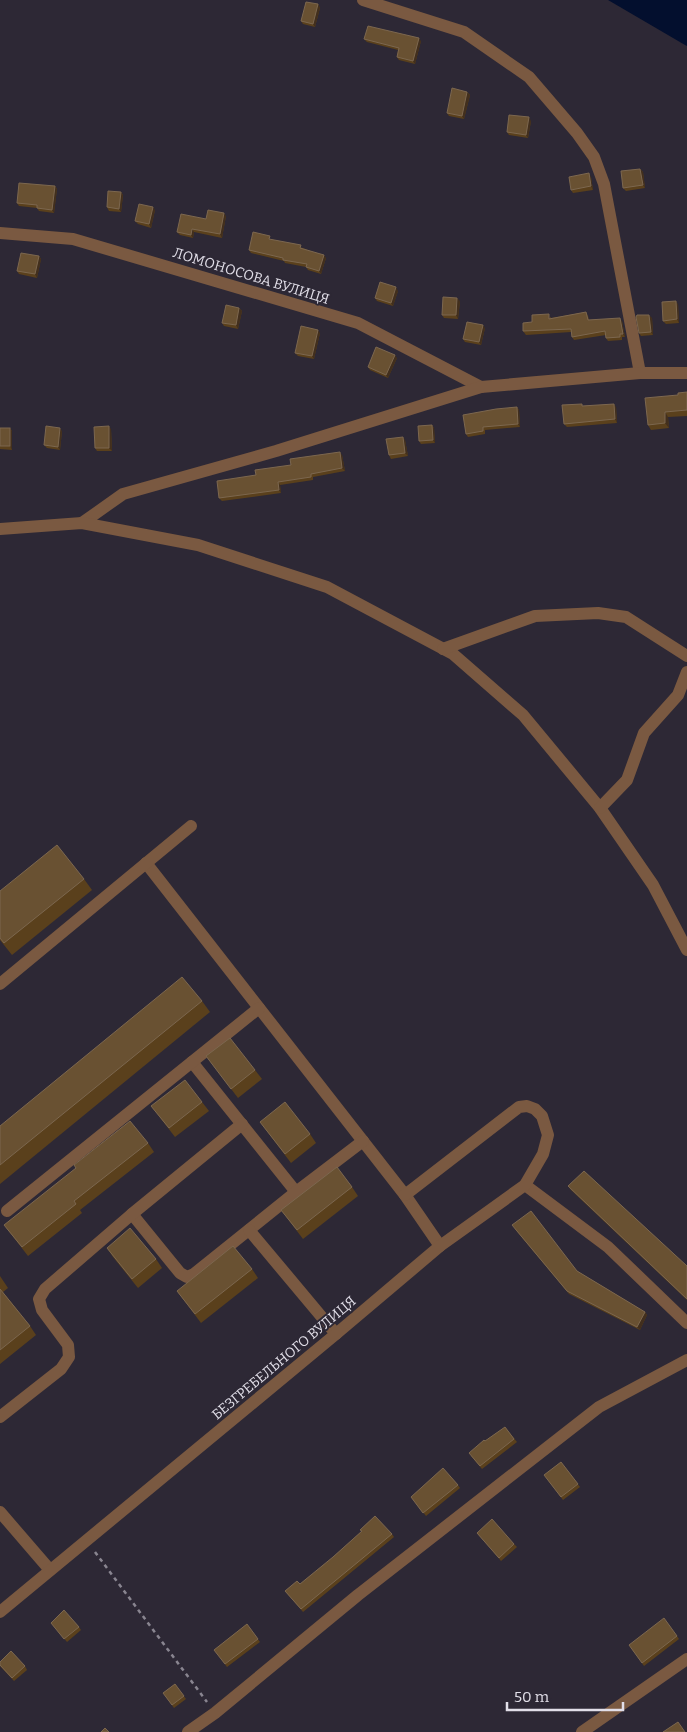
<svg xmlns="http://www.w3.org/2000/svg" width="687" height="1732" font-family="Bitter,serif">
<style>
.water{fill:#030f2e}
.lines{fill:none;stroke-linecap:round;stroke-linejoin:round}
.path{stroke:#898590;stroke-width:2.5;stroke-dasharray:4 4;stroke-linecap:butt}
.minor{stroke:#7a5941;stroke-width:12}
.wall{fill:#5a401c}
.shaded-wall{fill:#422f1d}
.building{fill:#695132;stroke:#7c674f}
.labels{text-anchor:middle;dominant-baseline:central;stroke-width:4;stroke-linejoin:round;paint-order:stroke}
.street-label{font-size:14px;fill:#e2dfe9;stroke:#2d2835}
</style>
<rect width="100%" height="100%" fill="#2d2835"/>
<path class="water" d="M608,0H687V46L685,45Z"/>
<g class="lines">
<path class="path" d="M95,1552L207,1702"/>
<g class="minor">
<path d="M363,0L464,32L529,77L577,133L594,157L604,184L640,373"/>
<path d="M0,233L73,239L358,323L481,387"/>
<path d="M82,523L123,494L276,451L481,387L640,373H687"/>
<path d="M0,529L82,523L198,545L327,587L453,654L523,715L600,808L653,885L687,950"/>
<path d="M443,649L535,616L598,613L626,617L687,656"/>
<path d="M600,808L627,780L644,733L678,695L687,672"/>
<path d="M146,863L405,1195L440,1246"/>
<path d="M0,984L191,826"/>
<path d="M192,1062L296,1192"/>
<path d="M525,1185L608,1247L687,1323"/>
<path d="M7,1211L259,1008"/>
<path d="M132,1214L180,1273L187,1277L194,1274L296,1192L363,1141"/>
<path d="M249,1230L336,1334"/>
<path d="M0,1417L61,1369L69,1357L68,1345L42,1310L39,1299L45,1289L132,1214L242,1124"/>
<path d="M0,1512L50,1570"/>
<path d="M0,1612L336,1334L440,1246L525,1185L543,1154L548,1135L542,1116L535,1109L527,1106L519,1107L405,1195"/>
<path d="M188,1732L215,1713L358,1595L599,1407L687,1360"/>
<path d="M582,1732L687,1659"/>
</g>
</g>
<g class="wall">
<path d="M318,4L320,8L315,27L303,24L301,21Z"/>
<path d="M364,39L421,41L415,64L399,60L397,57L398,50L367,42Z"/>
<path d="M467,92L470,95L464,119L449,116L447,113Z"/>
<path d="M531,121L528,138L509,135L507,132Z"/>
<path d="M640,169L643,172L645,188L626,191L623,188Z"/>
<path d="M591,177L593,190L573,193L571,190Z"/>
<path d="M55,186L57,189L54,213L39,211L37,208L19,206L17,203Z"/>
<path d="M121,192L123,195L121,212L109,211L107,207Z"/>
<path d="M155,210L151,228L138,224L135,221Z"/>
<path d="M226,216L222,238L194,232L193,238L180,235L177,232L206,219Z"/>
<path d="M272,240L303,248L326,258L321,274L308,270L306,267L285,263L284,261L251,253L249,250Z"/>
<path d="M39,256L41,259L37,278L19,274L17,271Z"/>
<path d="M398,291L393,306L377,301L375,298Z"/>
<path d="M460,301L458,319L444,318L442,315Z"/>
<path d="M678,304L679,323L666,324L663,321Z"/>
<path d="M239,308L242,311L238,329L224,326L222,323Z"/>
<path d="M586,312L588,316L589,320L622,321L625,337H622V340L608,341L606,338V335L574,340L572,337L571,332L526,335L523,331L551,317V318Z"/>
<path d="M652,318L653,335L641,336L639,333Z"/>
<path d="M485,328L481,345L465,342L463,339Z"/>
<path d="M320,333L314,359L298,356L295,353Z"/>
<path d="M397,358L388,378L370,370L368,367Z"/>
<path d="M687,392V416L668,417L669,428L651,430L648,425L678,395Z"/>
<path d="M583,406L616,407L617,423L567,427L564,424Z"/>
<path d="M517,407L519,410L520,427L485,430V434L468,437L466,434Z"/>
<path d="M432,425L434,428L435,443L421,444L419,441Z"/>
<path d="M0,428H10L12,431V450L0,449Z"/>
<path d="M111,429L112,451H97L95,448Z"/>
<path d="M62,431L60,450L47,448L44,445Z"/>
<path d="M405,440L408,456L391,459L389,455Z"/>
<path d="M342,455L345,471L313,477V480L280,485L281,493L222,501L219,498L256,475L291,465Z"/>
<path d="M84,879L92,890L12,955L0,940V891Z"/>
<path d="M202,1001L210,1012L0,1184V1126Z"/>
<path d="M206,1056L255,1070L262,1079L238,1098Z"/>
<path d="M202,1102L209,1111L175,1137L151,1106Z"/>
<path d="M260,1122L310,1134L316,1143L291,1163Z"/>
<path d="M148,1143L154,1152L80,1210L82,1213L28,1256L4,1225Z"/>
<path d="M568,1186L687,1266V1300L571,1190Z"/>
<path d="M352,1187L358,1196L303,1239L281,1210Z"/>
<path d="M514,1228L577,1271L645,1312L647,1315L640,1330L569,1294Z"/>
<path d="M107,1248L156,1259L162,1268L138,1288L113,1257Z"/>
<path d="M252,1269L258,1278L201,1323L177,1291Z"/>
<path d="M0,1276L8,1288L3,1292L30,1326L36,1335L0,1364Z"/>
<path d="M505,1427L517,1442L482,1469L471,1456L485,1441Z"/>
<path d="M561,1462L580,1487L563,1500L544,1475Z"/>
<path d="M458,1485L460,1488L426,1516L411,1497Z"/>
<path d="M477,1533L514,1544L517,1547L501,1561Z"/>
<path d="M392,1534L394,1537L303,1612L285,1591L300,1584Z"/>
<path d="M51,1623L79,1627L81,1630L67,1642Z"/>
<path d="M247,1624L260,1642L227,1667L214,1650Z"/>
<path d="M677,1636L679,1639L644,1666L629,1645Z"/>
<path d="M0,1662L25,1666L27,1670L14,1681L0,1666Z"/>
<path d="M175,1684L186,1699L174,1708L163,1693Z"/>
</g>
<g class="shaded-wall">
<path d="M318,4L320,8L315,27L313,24Z"/>
<path d="M419,38L421,41L415,64L413,61Z"/>
<path d="M467,92L470,95L464,119L462,116Z"/>
<path d="M529,117L531,121L528,138L526,135Z"/>
<path d="M640,169L643,172L645,188L643,185Z"/>
<path d="M589,173L591,177L593,190L591,186Z"/>
<path d="M55,186L57,189L54,213L52,210Z"/>
<path d="M121,192L123,195L121,212L119,209Z"/>
<path d="M153,207L155,210L151,228L149,224Z"/>
<path d="M224,213L226,216L222,238L220,234Z"/>
<path d="M192,229L194,232L193,238L191,235Z"/>
<path d="M324,255L326,258L321,274L319,271Z"/>
<path d="M39,256L41,259L37,278L35,274Z"/>
<path d="M396,287L398,291L393,306L391,303Z"/>
<path d="M457,298L460,301L458,319L456,315Z"/>
<path d="M676,301L678,304L679,323L677,319Z"/>
<path d="M239,308L242,311L238,329L236,325Z"/>
<path d="M649,315L652,318L653,335L651,332Z"/>
<path d="M620,318L622,321L625,337L623,334Z"/>
<path d="M483,325L485,328L481,345L479,342Z"/>
<path d="M318,330L320,333L314,359L312,356Z"/>
<path d="M395,355L397,358L388,378L386,375Z"/>
<path d="M614,404L616,407L617,423L615,419Z"/>
<path d="M517,407L519,410L520,427L518,424Z"/>
<path d="M665,412L668,417L669,428L665,423Z"/>
<path d="M432,425L434,428L435,443L433,440Z"/>
<path d="M109,426L111,429L112,451L109,448Z"/>
<path d="M10,428L12,431V450L10,446Z"/>
<path d="M60,428L62,431L60,450L58,447Z"/>
<path d="M403,437L405,440L408,456L405,453Z"/>
<path d="M340,452L342,455L345,471L342,468Z"/>
<path d="M278,482L280,485L281,493L279,490Z"/>
<path d="M645,1312L647,1315L640,1330L637,1327Z"/>
</g>
<g class="building">
<path d="M306,2L318,4L313,24L301,21Z"/>
<path d="M368,26L419,38L413,61L397,57L399,48L364,39Z"/>
<path d="M452,88L467,92L462,116L447,113Z"/>
<path d="M509,115L529,117L526,135L507,132Z"/>
<path d="M640,169L643,185L623,188L621,171Z"/>
<path d="M589,173L591,186L571,190L569,177Z"/>
<path d="M19,183L55,186L52,210L37,208V205L17,203Z"/>
<path d="M108,191L121,192L119,209L107,207Z"/>
<path d="M139,204L153,207L149,224L135,221Z"/>
<path d="M208,210L224,213L220,234L192,229L191,235L177,232L181,214L206,219Z"/>
<path d="M253,232L270,236L269,239L301,245L300,248L324,255L319,271L306,267L307,264L283,260V258L249,250Z"/>
<path d="M21,253L39,256L35,274L17,271Z"/>
<path d="M380,282L396,287L391,303L375,298Z"/>
<path d="M443,297L457,298L456,315H442Z"/>
<path d="M676,301L677,319L663,321L662,302Z"/>
<path d="M226,305L239,308L236,325L222,323Z"/>
<path d="M586,312L588,320L620,318L623,334H620V337L606,338L605,331L572,337L571,329L523,331V323L532,322V315L549,314V319Z"/>
<path d="M637,315H649L651,332L639,333L636,317Z"/>
<path d="M467,322L483,325L479,342L463,339Z"/>
<path d="M301,326L318,330L312,356L295,353Z"/>
<path d="M376,347L395,355L386,375L368,367Z"/>
<path d="M687,392V410L665,412V423L648,425L645,398L678,395V393Z"/>
<path d="M582,404V406L614,404L615,419L564,424L562,405Z"/>
<path d="M517,407L518,424L483,427V431L466,434L463,415L496,409Z"/>
<path d="M432,425L433,440L419,441L418,426Z"/>
<path d="M46,426L60,428L58,447L44,445Z"/>
<path d="M109,426V448H95L94,427Z"/>
<rect x="0" y="428" width="10" height="18"/>
<path d="M403,437L405,453L389,455L386,439Z"/>
<path d="M340,452L342,468L311,474V477L278,482L279,490L219,498L217,481L256,475L255,470L291,465L290,459Z"/>
<path d="M57,845L84,879L4,943L0,938V891Z"/>
<path d="M182,977L202,1001L0,1165V1126Z"/>
<path d="M230,1038L255,1070L231,1089L206,1056Z"/>
<path d="M185,1080L202,1102L169,1128L151,1106Z"/>
<path d="M285,1102L310,1134L285,1154L260,1122Z"/>
<path d="M130,1121L148,1143L74,1201L76,1204L22,1247L4,1225L76,1168L74,1165Z"/>
<path d="M337,1167L352,1187L297,1230L281,1210Z"/>
<path d="M584,1171L687,1266V1299L568,1186Z"/>
<path d="M531,1211L577,1271L645,1312L637,1327L567,1291L512,1225Z"/>
<path d="M130,1228L156,1259L132,1279L107,1248Z"/>
<path d="M233,1246L252,1269L195,1314L177,1291Z"/>
<path d="M0,1289L30,1326L0,1350Z"/>
<path d="M505,1427L514,1439L480,1466L469,1453L484,1440L485,1441Z"/>
<path d="M561,1462L578,1484L561,1497L544,1475Z"/>
<path d="M443,1468L458,1485L423,1513L411,1497Z"/>
<path d="M375,1516L392,1534L301,1609L285,1591L297,1581L300,1584L333,1557L362,1531L360,1530Z"/>
<path d="M492,1519L514,1544L499,1558L477,1533Z"/>
<path d="M64,1610L79,1627L64,1639L51,1623Z"/>
<path d="M664,1618L677,1636L642,1663L629,1645Z"/>
<path d="M247,1624L258,1639L225,1664L214,1650Z"/>
<path d="M11,1651L25,1666L12,1678L0,1665V1662Z"/>
<path d="M175,1684L184,1696L172,1705L163,1693Z"/>
<path d="M678,1722L685,1732H663Z"/>
<path d="M105,1728L109,1732H101Z"/>
</g>
<g class="labels">
<g class="street-label">
<text transform="translate(251 276) rotate(17)">ЛОМОНОСОВА ВУЛИЦЯ</text>
<text transform="translate(284 1358) rotate(-40)">БЕЗГРЕБЕЛЬНОГО ВУЛИЦЯ</text>
</g>
</g>
<path d="M507 1702v8h116v-8" fill="none" stroke="#e2dfe9" stroke-width="2.5"/>
<text x="514" y="1702" font-size="15" fill="#e2dfe9" stroke="#2d2835" stroke-width="4" paint-order="stroke">50 m</text>
</svg>
